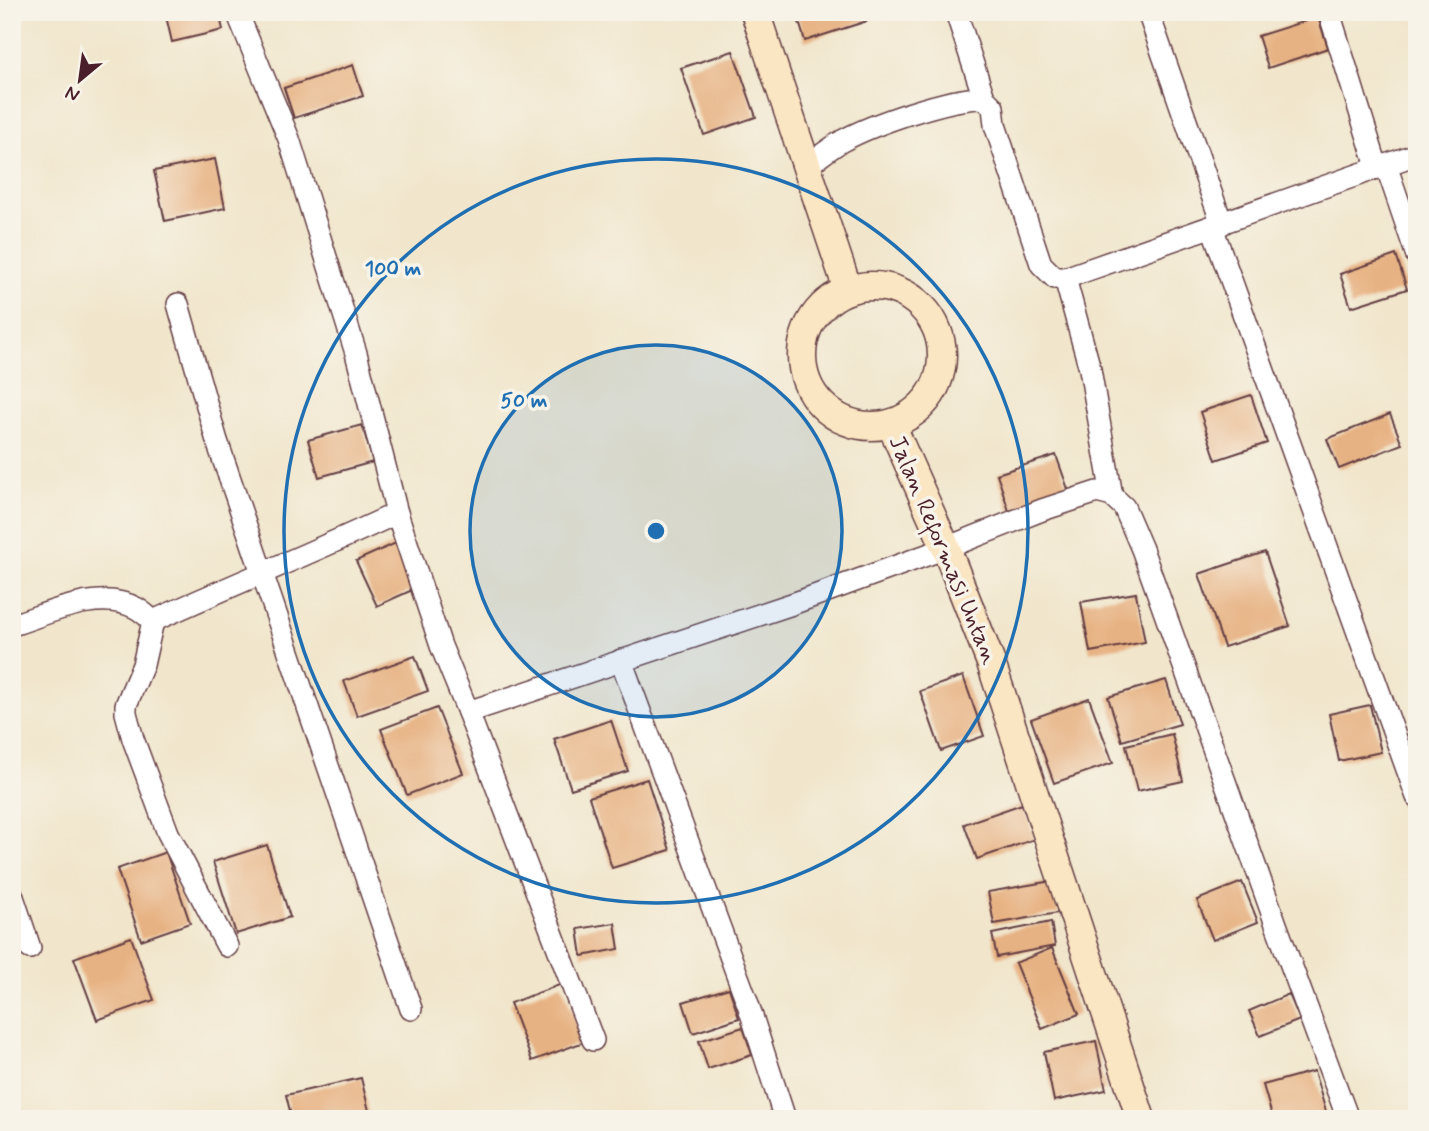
<svg xmlns="http://www.w3.org/2000/svg" width="1429" height="1131" font-family="Mynerve,sans-serif">
<style>
.building{fill:#e7b283}
.lines{fill:none;stroke-linecap:round;stroke-linejoin:round}
.street-casing{stroke:#633d43;stroke-width:24}
.secondary-casing{stroke:#633d43;stroke-width:31}
.street{stroke:#fff;stroke-width:21}
.secondary{stroke:#fbe6c3;stroke-width:28}
.ring{fill:none;stroke:#1f6fb2;stroke-width:3.5}
.labels{text-anchor:middle;dominant-baseline:central;stroke-width:7;stroke-linejoin:round;paint-order:stroke}
.street-label{font-size:24px;fill:#4a1f2b;stroke:#f7f3e8}
.centre{fill:#1f6fb2;stroke:#f7f3e8;stroke-width:3.5}
.ring-label{font-size:21px;text-anchor:middle;font-weight:bold;fill:#1f6fb2;stroke:#f7f3e8;stroke-width:7;stroke-linejoin:round;paint-order:stroke}
</style>
<rect width="100%" height="100%" fill="#f7f3e8"/>
<filter id="ink" filterUnits="userSpaceOnUse"><feTurbulence type="fractalNoise" baseFrequency=".0143" numOctaves="2"/><feDisplacementMap in="SourceGraphic" scale="14" xChannelSelector="R" yChannelSelector="G"/><feConvolveMatrix kernelMatrix="1 2 1 2 8 2 1 2 1" color-interpolation-filters="sRGB"/></filter>
<filter id="wash" filterUnits="userSpaceOnUse"><feTurbulence type="fractalNoise" baseFrequency=".00686" numOctaves="4" result="noise"/><feDisplacementMap in="SourceGraphic" scale="28" xChannelSelector="R" yChannelSelector="G"/><feGaussianBlur stdDeviation="1.57" result="paint"/><feColorMatrix in="noise" values="0 0 0 0 0 0 0 0 0 0 0 0 0 0 0 0 0 1.4 0 .05"/><feComposite in="paint" operator="in"/></filter>
<g filter="url(#wash)">
<rect width="100%" height="100%" fill="#f1e6cc"/>
<g id="blocks">
<g class="building">
<path d="M165,12H219L223,30L172,42Z"/>
<path d="M796,12H864L867,21L805,41Z"/>
<path d="M1318,17L1328,48L1268,68L1258,36Z"/>
<path d="M733,51L756,117L704,135L681,68Z"/>
<path d="M353,65L363,96L294,118L284,88Z"/>
<path d="M215,159L225,208L165,221L154,171Z"/>
<path d="M1396,255L1407,289L1351,307L1340,274Z"/>
<path d="M1251,395L1267,443L1216,460L1200,412Z"/>
<path d="M1390,414L1402,444L1339,469L1327,439Z"/>
<path d="M362,425L373,462L319,477L308,440Z"/>
<path d="M1056,455L1069,492L1009,511L997,474Z"/>
<path d="M398,542L419,587L377,606L356,561Z"/>
<path d="M1265,552L1290,626L1224,647L1199,574Z"/>
<path d="M1136,593L1145,642L1090,652L1081,602Z"/>
<path d="M415,656L428,691L357,716L344,681Z"/>
<path d="M963,676L984,736L941,751L920,691Z"/>
<path d="M1166,680L1180,724L1122,741L1108,697Z"/>
<path d="M1089,698L1113,763L1054,783L1031,719Z"/>
<path d="M1370,705L1381,752L1339,761L1329,714Z"/>
<path d="M437,708L463,773L407,795L381,729Z"/>
<path d="M611,720L628,771L571,789L554,739Z"/>
<path d="M1172,734L1183,781L1137,791L1126,745Z"/>
<path d="M647,779L670,850L612,868L589,797Z"/>
<path d="M1022,804L1035,839L977,859L964,824Z"/>
<path d="M267,845L290,917L236,934L213,862Z"/>
<path d="M166,852L190,923L141,940L117,869Z"/>
<path d="M1052,881L1058,913L994,924L988,892Z"/>
<path d="M1242,882L1258,922L1213,940L1197,900Z"/>
<path d="M1051,922L1055,946L997,957L992,934Z"/>
<path d="M615,923L619,949L582,956L578,929Z"/>
<path d="M131,937L154,1000L97,1020L74,958Z"/>
<path d="M1052,948L1079,1014L1042,1029L1015,963Z"/>
<path d="M562,984L584,1042L532,1061L510,1003Z"/>
<path d="M729,988L739,1018L693,1033L683,1002Z"/>
<path d="M1289,994L1300,1020L1260,1036L1249,1011Z"/>
<path d="M743,1027L752,1055L708,1069L699,1041Z"/>
<path d="M1096,1041L1106,1090L1054,1101L1044,1052Z"/>
<path d="M1314,1071L1327,1115L1315,1119H1273L1263,1085Z"/>
<path d="M361,1078L371,1119H292L286,1095Z"/>
</g>
</g>
</g>
<g filter="url(#ink)">
<use href="#blocks" fill-opacity="0" stroke="#633d43" stroke-width="2"/>
<g class="lines">
<g class="street-casing">
<g id="street">
<path d="M237,12L289,139L356,353L397,513L441,646L468,712L792,604L946,548L1042,510L1097,492L1112,496L1124,507L1142,549L1277,927L1348,1119"/>
<path d="M956,12L984,98"/>
<path d="M1148,12L1222,224"/>
<path d="M1329,12L1377,167"/>
<path d="M1386,165L1417,256"/>
<path d="M806,166C818,158 830,148 842,141C873,124 950,97 984,98L993,107L995,125L1041,264L1055,278H1065L1417,154"/>
<path d="M1212,227L1417,797"/>
<path d="M1065,278L1090,369L1112,496"/>
<path d="M178,304L217,441L411,1009"/>
<path d="M12,625C48,614 99,588 136,608C142,611 148,617 153,621"/>
<path d="M621,660L748,1004L785,1119"/>
<path d="M468,712L593,1040"/>
<path d="M12,894L30,948"/>
<path d="M227,946L168,833L133,739L126,713V705L143,665L153,621C234,584 317,551 397,513"/>
</g>
</g>
<g class="secondary-casing">
<g id="secondary">
<path d="M755,12L848,290"/>
<circle cx="872" cy="356" r="70"/>
<path d="M891,424L946,548L991,663L1141,1119"/>
</g>
</g>
<use href="#street" class="street"/>
<use href="#secondary" class="secondary"/>
</g>
</g>
<circle cx="656" cy="531" r="186" fill="#1f6fb2" fill-opacity=".12"/>
<g class="ring">
<circle cx="656" cy="531" r="186"/>
<circle cx="656" cy="531" r="372"/>
</g>
<g class="labels">
<g class="street-label">
<text transform="translate(943 550) rotate(67)">Jalan Reformasi Untan</text>
</g>
</g>
<circle cx="656" cy="531" r="10" class="centre"/>
<g class="ring-label">
<text x="393" y="275">100 m</text>
<text x="524" y="407">50 m</text>
</g>
<rect width="1429" height="1131" fill="none" stroke="#f7f3e8" stroke-width="42"/>
<g transform="translate(80 80) rotate(209)" stroke="#f7f3e8" stroke-width="5" paint-order="stroke">
<path d="M0-5L12 26L0 18L-12 26Z" fill="#4a1f2b"/>
<text y="-10" font-size="19" font-weight="bold" text-anchor="middle" fill="#4a1f2b">N</text>
</g>
</svg>
